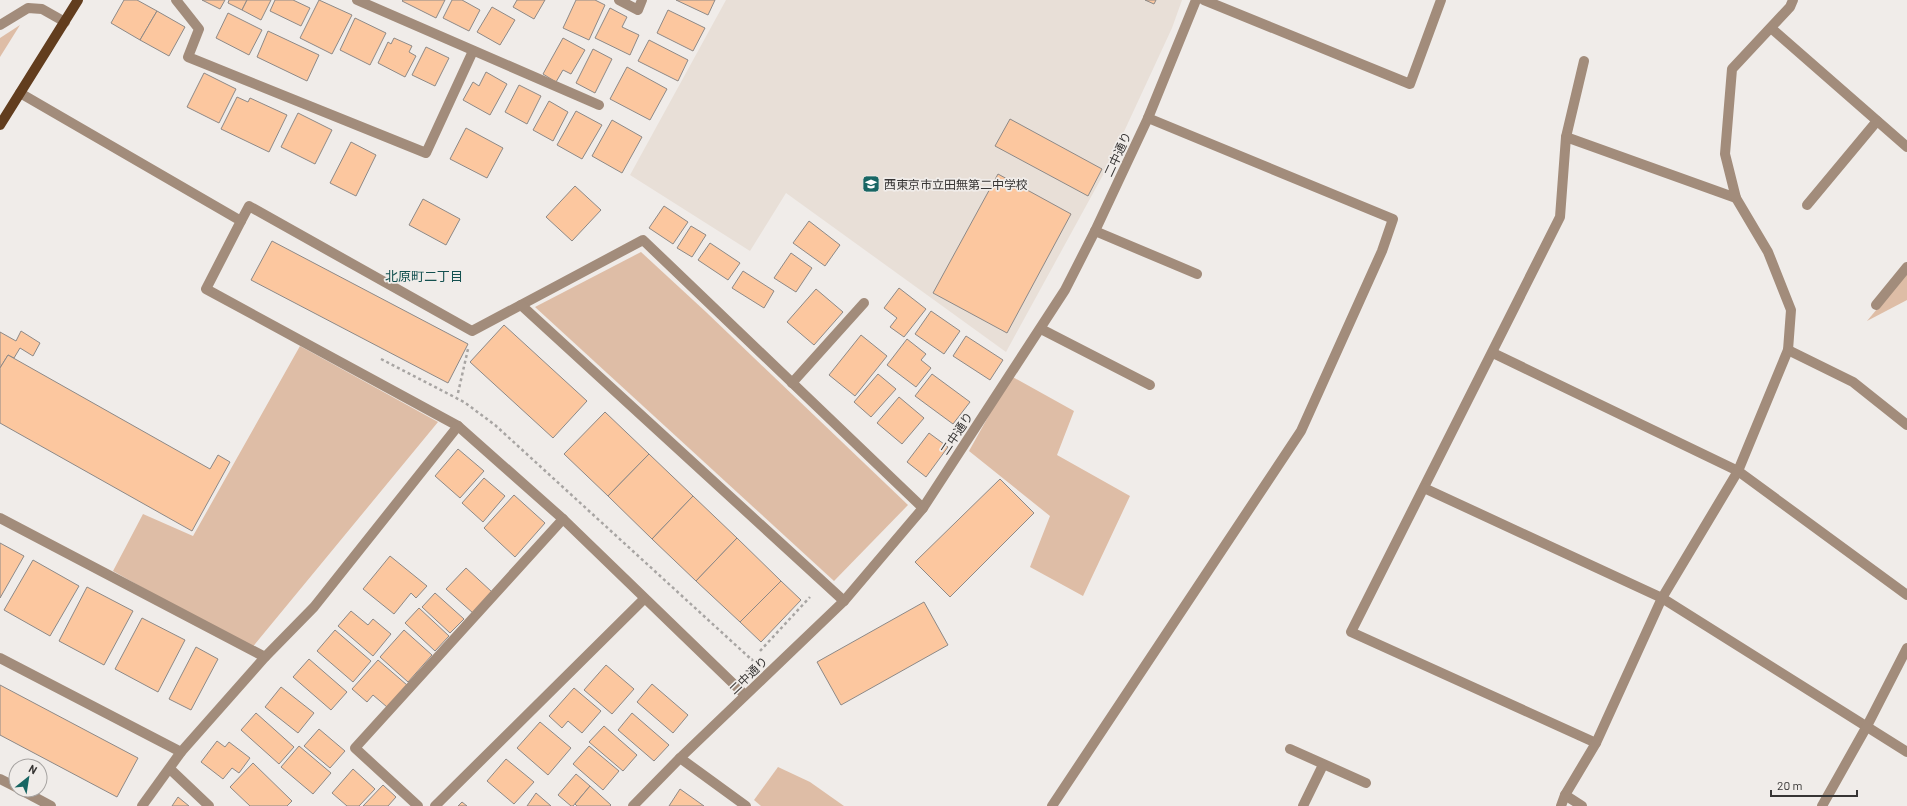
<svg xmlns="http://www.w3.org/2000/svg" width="1907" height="806" font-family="Barlow,'Noto Sans JP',sans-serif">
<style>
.built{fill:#e8dfd7}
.green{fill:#debda6}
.building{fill:#fcc79f;stroke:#8d8987}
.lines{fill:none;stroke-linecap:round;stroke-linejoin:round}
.path{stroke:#a8a5a3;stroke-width:2.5;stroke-dasharray:3 3;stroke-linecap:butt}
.minor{stroke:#a28c7b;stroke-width:10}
.major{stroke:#623d1e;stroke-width:10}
.labels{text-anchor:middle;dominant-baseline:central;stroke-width:3.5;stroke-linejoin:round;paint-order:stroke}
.street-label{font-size:12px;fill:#373534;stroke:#f0ece9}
.poi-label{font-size:12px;fill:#373534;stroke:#f0ece9;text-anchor:start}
.neighbourhood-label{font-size:13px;fill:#13504f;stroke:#f0ece9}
</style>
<rect width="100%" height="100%" fill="#f0ece9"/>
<path class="built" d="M726,0H1182L1172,28L1109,164L1006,352L786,193L750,251L630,175Z"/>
<g class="green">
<path d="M20,25L0,57V38Z"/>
<path d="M641,252L706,312L908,505L834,581L535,307Z"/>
<path d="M1907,273V300L1867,321Z"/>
<path d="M300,346L438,422L251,649L113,571L143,514L193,536Z"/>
<path d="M1011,376L1074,411L1057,455L1130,496L1083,596L1030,567L1050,516L969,451Z"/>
<path d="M778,767L810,782L844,806H761L754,800Z"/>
</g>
<g class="building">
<path d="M124,0H137L157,11L140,40L111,23Z"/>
<path d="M202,0H225L220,9Z"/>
<path d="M229,0H247L242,10L228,3Z"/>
<path d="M247,0H271L261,20L242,10Z"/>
<path d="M275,0H293L310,8L301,26L270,11Z"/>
<path d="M319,0L352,15L332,54L300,38Z"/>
<path d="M403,0H445L436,18L402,1Z"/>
<path d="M452,0H462L480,10L469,31L443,18Z"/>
<path d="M517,0H545L534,19L513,7Z"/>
<path d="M576,0H595L605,5L589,40L563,28Z"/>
<path d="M676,0H715L708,15Z"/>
<path d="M1145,0H1156L1154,4Z"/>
<path d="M492,7L515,20L500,45L477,32Z"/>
<path d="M610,8L627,17L622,27L639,35L630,55L595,38Z"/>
<path d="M668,10L705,28L693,51L657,33Z"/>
<path d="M157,11L185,27L169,56L140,40Z"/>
<path d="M228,13L262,30L249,55L216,38Z"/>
<path d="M355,18L386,33L370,65L340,50Z"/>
<path d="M268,31L319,55L307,81L257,57Z"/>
<path d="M394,38L412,46L409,52L416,56L405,77L378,63L388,42L391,44Z"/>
<path d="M563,38L585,50L571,74L563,70L556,82L543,74Z"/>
<path d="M649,40L688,60L678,81L638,61Z"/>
<path d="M426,47L449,58L435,86L412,75Z"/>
<path d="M593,49L612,59L595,93L576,83Z"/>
<path d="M627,67L667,89L650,120L610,99Z"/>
<path d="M486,72L507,84L490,115L463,100L473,82L479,86Z"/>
<path d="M204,73L236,89L219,123L187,107Z"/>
<path d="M519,85L541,96L527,124L505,112Z"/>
<path d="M237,97L248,102L250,98L287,115L269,152L221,129Z"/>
<path d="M549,101L568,112L553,141L533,130Z"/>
<path d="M576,111L602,125L582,159L557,145Z"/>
<path d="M298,113L332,130L315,164L281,147Z"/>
<path d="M1010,119L1102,169L1088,196L995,146Z"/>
<path d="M612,120L642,137L622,173L592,156Z"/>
<path d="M466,128L503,148L487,178L450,159Z"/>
<path d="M351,142L376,155L356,196L330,183Z"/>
<path d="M998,174L1071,214L1007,333L933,293Z"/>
<path d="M575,186L601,210L572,241L546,217Z"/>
<path d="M423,199L460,219L446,245L409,225Z"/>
<path d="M664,206L688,222L673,244L649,228Z"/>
<path d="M809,221L840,245L825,266L793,243Z"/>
<path d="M691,226L706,235L692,257L677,248Z"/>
<path d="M272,241L468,344L448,383L251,280Z"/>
<path d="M710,243L740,263L728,280L698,260Z"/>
<path d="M791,253L812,268L796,292L774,278Z"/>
<path d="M743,271L774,291L764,308L732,288Z"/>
<path d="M899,288L926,309L904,337L890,327L897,318L884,308Z"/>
<path d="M816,289L843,312L814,345L787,322Z"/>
<path d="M931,311L960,331L944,354L915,334Z"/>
<path d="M504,325L587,401L553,438L470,362Z"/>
<path d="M21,331L40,343L33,356L20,348L14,358L8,355L0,368V332L16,341Z"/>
<path d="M861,335L887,356L855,396L829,375Z"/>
<path d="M966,336L1003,360L990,380L953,356Z"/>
<path d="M907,339L926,354L921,360L931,368L916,387L887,365Z"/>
<path d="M8,355L210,469L218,455L230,462L192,531L0,423V368Z"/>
<path d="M878,374L896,389L871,417L854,402Z"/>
<path d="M932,374L970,402L953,424L915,396Z"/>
<path d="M899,397L924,418L902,444L877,423Z"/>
<path d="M605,412L649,454L608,496L564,454Z"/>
<path d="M929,433L948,447L926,477L907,462Z"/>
<path d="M458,449L484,471L460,498L435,476Z"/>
<path d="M649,454L693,496L652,539L608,496Z"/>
<path d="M484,478L505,496L483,522L462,503Z"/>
<path d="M1000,479L1034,513L950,597L915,562Z"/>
<path d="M514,495L545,523L515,557L484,528Z"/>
<path d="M693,496L737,538L696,581L652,539Z"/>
<path d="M737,538L781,581L740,622L696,581Z"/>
<path d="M0,543L24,556L0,598Z"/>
<path d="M390,556L427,586L416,598L411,593L394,614L363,589Z"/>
<path d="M33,560L79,586L50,636L4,610Z"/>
<path d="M466,568L492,592L473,613L446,589Z"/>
<path d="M781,581L801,600L761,642L740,622Z"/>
<path d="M87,587L133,611L104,665L59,641Z"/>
<path d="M435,593L464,619L450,633L422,607Z"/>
<path d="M924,602L948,645L841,705L817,662Z"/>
<path d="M419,608L449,636L435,651L405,623Z"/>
<path d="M351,611L368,625L373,619L391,634L373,656L338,626Z"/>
<path d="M142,618L185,640L158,692L115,669Z"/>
<path d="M335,630L371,661L353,682L317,651Z"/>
<path d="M404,630L432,655L408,682L380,657Z"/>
<path d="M196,647L218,659L191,710L169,699Z"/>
<path d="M309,659L347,692L331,710L293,677Z"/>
<path d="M378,660L407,685L387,707L373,695L367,702L352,689Z"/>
<path d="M606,665L634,689L612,714L584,690Z"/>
<path d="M652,684L688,715L673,733L637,702Z"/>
<path d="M0,685L138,758L117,797L0,735Z"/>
<path d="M281,687L314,713L298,733L265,707Z"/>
<path d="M574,688L601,711L582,733L568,721L562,728L549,716Z"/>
<path d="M256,713L294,747L279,764L241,730Z"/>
<path d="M632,713L669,745L654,761L618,730Z"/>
<path d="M540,722L571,748L548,775L517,748Z"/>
<path d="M604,726L637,755L623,771L589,742Z"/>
<path d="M319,729L345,751L330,768L304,746Z"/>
<path d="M217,741L225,747L229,742L250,758L239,773L232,768L223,779L201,762Z"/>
<path d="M299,746L331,773L313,794L281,767Z"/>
<path d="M589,746L619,771L603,790L573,764Z"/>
<path d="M506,759L534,782L514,804L487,781Z"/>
<path d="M253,763L292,801L287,806H250L230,787Z"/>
<path d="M353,769L375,789L359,806H347L332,793Z"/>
<path d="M576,774L590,786L573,806H571L558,795Z"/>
<path d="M383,785L396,797L388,806H363Z"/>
<path d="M590,786L611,805L610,806H577L575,804Z"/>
<path d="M680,789L704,806H669Z"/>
<path d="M536,793L551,806H527Z"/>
<path d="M178,797L189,806H172Z"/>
<path d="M462,802L467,806H458Z"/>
</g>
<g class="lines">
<g class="path">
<path d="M381,359L464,402L495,425L752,660L753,659"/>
<path d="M458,393L468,349"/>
<path d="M760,651L810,597"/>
</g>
<g class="minor">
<path d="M176,0L199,29L188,57L426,153L473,51"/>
<path d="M357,0L599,105"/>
<path d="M619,0L638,10L642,0"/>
<path d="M1204,0L1410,84L1441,0"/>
<path d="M0,25L28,8L42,9L65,22"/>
<path d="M1771,28L1907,147"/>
<path d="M1584,61L1566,137L1560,217L1351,632L1596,743"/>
<path d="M20,93L241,221L206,289L458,426L563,519L745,695"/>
<path d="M1566,137L1736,198"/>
<path d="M1807,205L1877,121"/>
<path d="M241,221L249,206L472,331L643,240L923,508"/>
<path d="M1095,231L1197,274"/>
<path d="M521,305L844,601"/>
<path d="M1876,305L1907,267"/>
<path d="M1041,329L1150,385"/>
<path d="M1788,350L1853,382L1907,425"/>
<path d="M1493,353L1738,471L1907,595"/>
<path d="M792,383L864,303"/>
<path d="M1424,488L1662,598L1907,752"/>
<path d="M0,518L265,657"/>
<path d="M0,658L181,752L265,657L314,607L458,426"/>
<path d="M1290,749L1366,783"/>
<path d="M680,758L746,806"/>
<path d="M170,769L209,806"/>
<path d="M0,779L16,787"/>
<path d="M21,790L51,806"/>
<path d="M1565,795L1582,806"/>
<path d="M142,806L181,752"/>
<path d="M418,806L355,748L563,519"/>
<path d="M435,806L644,599"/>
<path d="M633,806L680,758L844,601L923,508L1065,290L1095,231L1148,118L1196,0"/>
<path d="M1052,806L1301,431L1382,251L1393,219L1148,118"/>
<path d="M1303,806L1323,765"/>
<path d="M1561,806L1565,795L1596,743L1662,598L1738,471L1788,350L1791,310L1768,252L1736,198L1725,154L1732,69L1790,7L1793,0"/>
<path d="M1822,806L1867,726L1907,648"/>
</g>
<path class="major" d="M0,125L78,0"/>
</g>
<defs>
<g id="school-square" transform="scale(0.9)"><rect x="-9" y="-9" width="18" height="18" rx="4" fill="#186664" stroke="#f0ece9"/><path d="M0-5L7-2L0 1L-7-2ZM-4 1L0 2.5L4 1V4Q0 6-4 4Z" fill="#fff"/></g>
</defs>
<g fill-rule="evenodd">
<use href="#school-square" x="871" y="184"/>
</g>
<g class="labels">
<g class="street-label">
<text transform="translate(1117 154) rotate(-65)">二中通り</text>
<text transform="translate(956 433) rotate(-56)">二中通り</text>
<text transform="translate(748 675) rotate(-44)">二中通り</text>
</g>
<g class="poi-label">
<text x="884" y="184">西東京市立田無第二中学校</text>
</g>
<g class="neighbourhood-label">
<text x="424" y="276">北原町二丁目</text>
</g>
</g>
<g transform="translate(28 778) rotate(30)"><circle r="19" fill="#f0ece9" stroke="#a6a3a1"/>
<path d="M0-3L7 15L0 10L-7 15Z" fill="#186664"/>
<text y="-6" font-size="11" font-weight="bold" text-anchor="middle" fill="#373534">N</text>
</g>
<path d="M1771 790v6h86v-6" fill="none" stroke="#373534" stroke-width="2"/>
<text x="1777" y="790" font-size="12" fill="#373534" stroke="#f0ece9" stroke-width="3" paint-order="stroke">20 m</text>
</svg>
